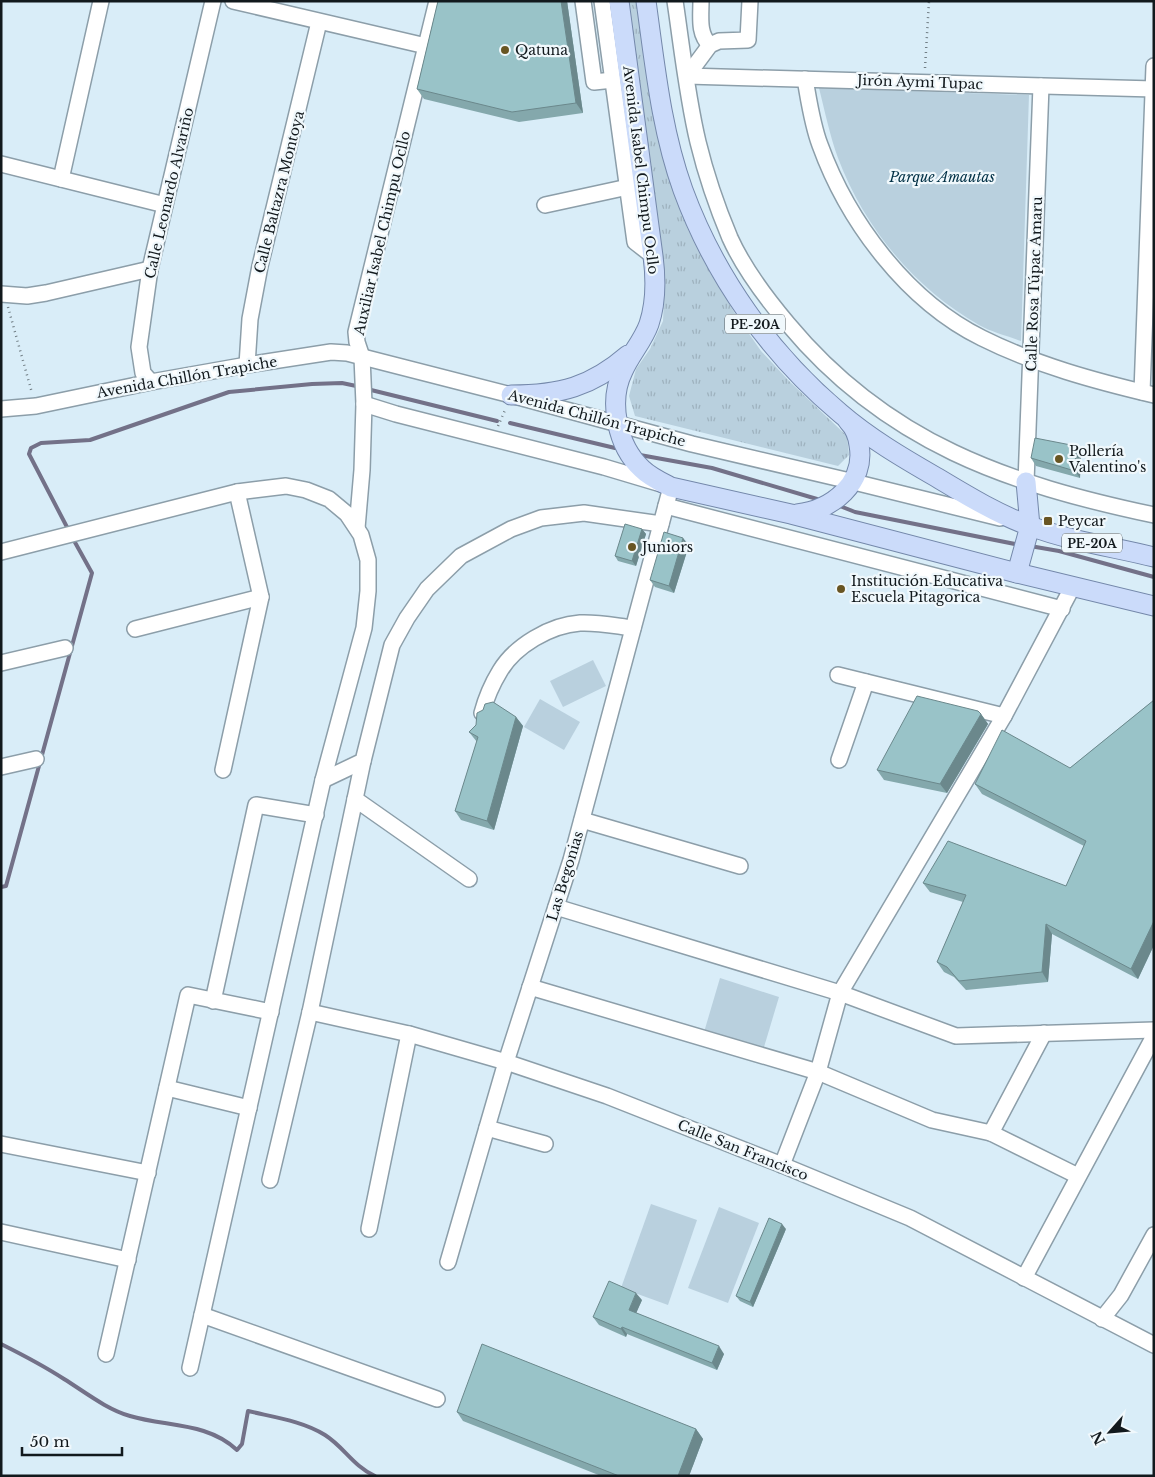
<svg xmlns="http://www.w3.org/2000/svg" width="1155" height="1477" font-family="'Libre Baskerville',serif">
<style>
.grass{fill:url(#grass-tufts)}
.green{fill:#b9d0de}
.lines{fill:none;stroke-linecap:round;stroke-linejoin:round}
.stream{stroke:#737188;stroke-width:4}
.minor-casing{stroke:#8c9ea9;stroke-width:18}
.major-casing{stroke:#7488aa;stroke-width:21}
.path{stroke:#717e85;stroke-width:2.5;stroke-dasharray:1 4;stroke-linecap:butt}
.minor{stroke:#fff;stroke-width:15}
.major{stroke:#cbdbfa;stroke-width:19}
.wall{fill:#84a8ac}
.shaded-wall{fill:#6b888c}
.building{fill:#99c3c8;stroke:#6b888c}
.poi-dot{fill:#685523;stroke:#f0f8fc;stroke-width:2}
.labels{text-anchor:middle;dominant-baseline:central;stroke-width:4.5;stroke-linejoin:round;paint-order:stroke}
.shield{fill:#f0f8fc;stroke:#555c60;stroke-width:1}
.shield-label{font-size:12px;font-weight:bold;fill:#12191d}
.poi-label{font-size:14px;fill:#12191d;stroke:#f0f8fc;text-anchor:start}
.street-label{font-size:14px;fill:#12191d;stroke:#f0f8fc}
.park-label{font-size:14px;font-style:italic;fill:#013045;stroke:#f0f8fc}
</style>
<defs>
<pattern id="grass-tufts" width="24" height="20" patternUnits="userSpaceOnUse" patternTransform="scale(1.25)"><rect width="24" height="20" fill="#b9d0de"/><path d="M3 7l-1-3M5 7V3M7 7l1-3M15 17l-1-3M17 17v-4M19 17l1-3" fill="none" stroke="#9eb2be"/></pattern>
</defs>
<rect width="100%" height="100%" fill="#d9edf8"/>
<path class="grass" d="M626,1H640L662,148L687,227L708,269L736,315L761,351L790,382L847,436L849,455L838,466L635,416L629,396L636,369L650,349L663,321L665,278Z"/>
<g class="green">
<path d="M819,88L1029,95L1021,341C1008,336 991,332 979,325C914,288 864,227 838,158C830,136 825,112 819,88Z"/>
<path d="M593,660L606,686L563,707L550,681Z"/>
<path d="M540,699L580,722L564,750L524,727Z"/>
<path d="M720,978L779,997L761,1057L702,1039Z"/>
<path d="M651,1204L697,1220L668,1305L621,1288Z"/>
<path d="M719,1207L759,1223L728,1303L688,1288Z"/>
</g>
<g class="lines">
<g class="stream">
<path d="M367,389L497,421"/>
<path d="M510,423L615,448"/>
<path d="M640,455L712,468L817,499"/>
<path d="M840,506L855,512L1020,545"/>
<path d="M69,531L29,454L31,448L41,443L90,440L229,392L312,384L342,383L361,387"/>
<path d="M1030,546L1059,551L1154,577"/>
<path d="M1,887L6,886L92,573L72,537"/>
<path d="M1,1344C23,1355 44,1366 64,1379C85,1392 106,1409 130,1416C167,1427 207,1422 237,1450L242,1444L248,1411C273,1417 303,1421 325,1435C344,1447 353,1466 375,1476"/>
</g>
<g class="minor-casing">
<g id="minor">
<path d="M233,1L426,46"/>
<path d="M583,1L594,82L613,80"/>
<path d="M602,1L635,242L653,256"/>
<path d="M675,1C682,48 687,96 698,142C706,175 717,207 730,238C744,269 766,298 788,324C887,443 1008,484 1154,515"/>
<path d="M701,1C701,17 698,34 710,45"/>
<path d="M687,76L1154,89"/>
<path d="M687,76L710,45L719,41L748,40L750,1"/>
<path d="M805,79C809,101 812,124 820,145C848,222 907,301 982,338C1036,365 1095,381 1154,395"/>
<path d="M1,164L165,205"/>
<path d="M61,179L101,1"/>
<path d="M545,205L628,187"/>
<path d="M1,294L27,296L46,293L150,269"/>
<path d="M247,365L250,319L260,266L319,22"/>
<path d="M151,382L143,373L139,347L150,269L213,1"/>
<path d="M1142,392L1154,66"/>
<path d="M364,404L396,414L604,467L671,487L571,860L506,1062L448,1262"/>
<path d="M1,409L36,406L151,382L247,365L331,352L347,353L511,395L692,444L854,482L1000,518"/>
<path d="M1026,482L1041,86"/>
<path d="M666,506L1062,609"/>
<path d="M357,528L362,470L364,404L362,357L357,342L356,332L437,1"/>
<path d="M1,552L237,492L286,486L306,490L329,499L347,514L361,535L368,560V591L364,628L323,780L190,1368"/>
<path d="M135,629L261,597"/>
<path d="M1,663L65,648"/>
<path d="M838,675L1004,716"/>
<path d="M482,713C486,698 492,684 500,671C515,646 550,625 580,623C597,622 616,626 633,628"/>
<path d="M839,760L866,682"/>
<path d="M363,761L355,799L469,879"/>
<path d="M1,767L36,759"/>
<path d="M223,770L261,597L237,492"/>
<path d="M323,780L363,761L392,645L407,618L427,589L461,556L511,529L541,518L584,513L661,524"/>
<path d="M582,820L740,866"/>
<path d="M556,907L840,993L956,1036L1154,1030"/>
<path d="M530,987L818,1072L932,1120L991,1133L1078,1176"/>
<path d="M213,1001L256,805L316,815"/>
<path d="M310,1012L409,1034L506,1062L607,1096L782,1165L910,1218L1154,1345"/>
<path d="M167,1088L249,1108"/>
<path d="M487,1128L545,1144"/>
<path d="M991,1133L1044,1033"/>
<path d="M1,1144L148,1173"/>
<path d="M782,1165L818,1072L840,993L1004,716L1073,586"/>
<path d="M270,1180L310,1012L355,799"/>
<path d="M369,1229L409,1034"/>
<path d="M1,1232L128,1260"/>
<path d="M1024,1278L1154,1036"/>
<path d="M202,1315L437,1399"/>
<path d="M1102,1319L1121,1295L1154,1235"/>
<path d="M106,1354L188,995L271,1012"/>
</g>
</g>
<g class="major-casing">
<g id="major">
<path d="M619,1L653,256C656,279 656,303 649,324C643,341 630,355 623,371C608,401 617,446 642,469C650,477 661,482 671,487L791,514L1017,573L1154,606"/>
<path d="M646,1C655,65 661,129 683,190C715,277 770,354 840,413C869,438 903,458 936,477C966,495 997,514 1030,526C1070,541 1113,547 1154,557"/>
<path d="M511,395C560,395 591,387 628,355"/>
<path d="M797,514C832,510 866,483 859,445C858,436 854,427 848,421"/>
<path d="M1017,573L1030,526L1026,482"/>
</g>
</g>
<g class="path">
<path d="M925,68L929,1"/>
<path d="M8,307L32,393"/>
<path d="M498,426L506,408"/>
</g>
<use href="#minor" class="minor"/>
<use href="#major" class="major"/>
</g>
<g class="wall">
<path d="M438,1H567L583,113L519,122L424,99L417,89Z"/>
<path d="M1081,453L1080,478L1036,466L1031,458Z"/>
<path d="M642,529L646,534L636,566L618,561L615,556Z"/>
<path d="M689,545L674,593L655,587L650,580Z"/>
<path d="M1154,700V945L1138,979L1052,934L1048,982L966,990L954,977L944,972L937,962L963,902L930,892L923,883L1066,886L1084,846L982,794L975,784L1070,768Z"/>
<path d="M981,714L988,724L947,793L884,780L877,770Z"/>
<path d="M516,717L523,726L494,830L461,820L455,811L477,742L469,732Z"/>
<path d="M786,1229L753,1307L740,1301L736,1296Z"/>
<path d="M642,1300L636,1313L724,1354L717,1370L627,1334L626,1337L599,1325L593,1317Z"/>
<path d="M457,1412L696,1429L703,1439L689,1476H601L463,1421Z"/>
</g>
<g class="shaded-wall">
<path d="M561,1H567L583,113L576,103Z"/>
<path d="M1076,446L1081,453L1080,478L1075,471Z"/>
<path d="M642,529L646,534L636,566L632,561Z"/>
<path d="M683,538L689,545L674,593L669,586Z"/>
<path d="M981,714L988,724L947,793L940,784Z"/>
<path d="M516,717L523,726L494,830L487,821Z"/>
<path d="M1154,921V945L1138,979L1131,969Z"/>
<path d="M1046,924L1052,934L1048,982L1042,972Z"/>
<path d="M782,1224L786,1229L753,1307L750,1302Z"/>
<path d="M636,1293L642,1300L634,1318L629,1310Z"/>
<path d="M622,1327L627,1334L626,1337L621,1329Z"/>
<path d="M719,1346L724,1354L717,1370L712,1363Z"/>
<path d="M696,1429L703,1439L689,1476H678Z"/>
</g>
<g class="building">
<path d="M438,1H561L576,103L512,112L417,89Z"/>
<path d="M1035,438L1076,446L1075,471L1031,458Z"/>
<path d="M625,524L642,529L632,561L615,556Z"/>
<path d="M664,532L683,538L669,586L650,580Z"/>
<path d="M917,696L978,711L981,714L940,784L877,770Z"/>
<path d="M1154,700V921L1131,969L1046,924L1042,972L959,981L947,967L937,962L966,895L923,883L948,841L1066,886L1086,841L975,784L1002,730L1070,768Z"/>
<path d="M493,702L516,717L487,821L455,811L478,737L469,732L476,725L477,713L483,710L485,704Z"/>
<path d="M769,1218L782,1224L750,1302L736,1296Z"/>
<path d="M609,1281L636,1293L629,1310L719,1346L712,1363L622,1327L621,1329L593,1317Z"/>
<path d="M482,1344L696,1429L678,1476H619L457,1412Z"/>
</g>
<g class="poi-dot">
<circle cx="505" cy="50" r="5"/>
<circle cx="1059" cy="459" r="5"/>
<rect x="1043" y="516" width="10" height="10" rx="2.5"/>
<circle cx="632" cy="547" r="5"/>
<circle cx="841" cy="589" r="5"/>
</g>
<g class="labels">
<g class="shield">
<rect x="725" y="314.5" width="60" height="19" rx="4"/>
<rect x="1062" y="533.5" width="60" height="19" rx="4"/>
</g>
<g class="shield-label">
<text x="755" y="324">PE-20A</text>
<text x="1092" y="543">PE-20A</text>
</g>
<g class="poi-label">
<text x="515" y="50">Qatuna</text>
<text x="1069" y="451">Pollería<tspan x="1069" dy="16">Valentino's</tspan></text>
<text x="1058" y="521">Peycar</text>
<text x="642" y="547">Juniors</text>
<text x="851" y="581">Institución Educativa<tspan x="851" dy="16">Escuela Pitagorica</tspan></text>
</g>
<g class="street-label">
<text transform="translate(920 82) rotate(2)">Jirón Aymi Tupac</text>
<text transform="translate(641 170) rotate(83)">Avenida Isabel Chimpu Ocllo</text>
<text transform="translate(279 192) rotate(-76)">Calle Baltazra Montoya</text>
<text transform="translate(169 193) rotate(-77)">Calle Leonardo Alvariño</text>
<text transform="translate(382 233) rotate(-77)">Auxiliar Isabel Chimpu Ocllo</text>
<text transform="translate(1034 284) rotate(-88)">Calle Rosa Túpac Amaru</text>
<text transform="translate(187 377) rotate(-10)">Avenida Chillón Trapiche</text>
<text transform="translate(597 418) rotate(15)">Avenida Chillón Trapiche</text>
<text transform="translate(565 876) rotate(-73)">Las Begonias</text>
<text transform="translate(743 1150) rotate(22)">Calle San Francisco</text>
</g>
<g class="park-label">
<text x="942" y="177">Parque Amautas</text>
</g>
</g>
<rect width="1155" height="1477" fill="none" stroke="#12191d" stroke-width="5"/>
<g transform="translate(1110 1432) rotate(243)" stroke="#f0f8fc" stroke-width="4" paint-order="stroke">
<path d="M0-4L9 19L0 12L-9 19Z" fill="#12191d"/>
<text y="-8" font-size="14" font-weight="bold" text-anchor="middle" fill="#12191d">N</text>
</g>
<path d="M22 1447v8h100v-8" fill="none" stroke="#12191d" stroke-width="2.5"/>
<text x="30" y="1447" font-size="15" fill="#12191d" stroke="#f0f8fc" stroke-width="4" paint-order="stroke">50 m</text>
</svg>
